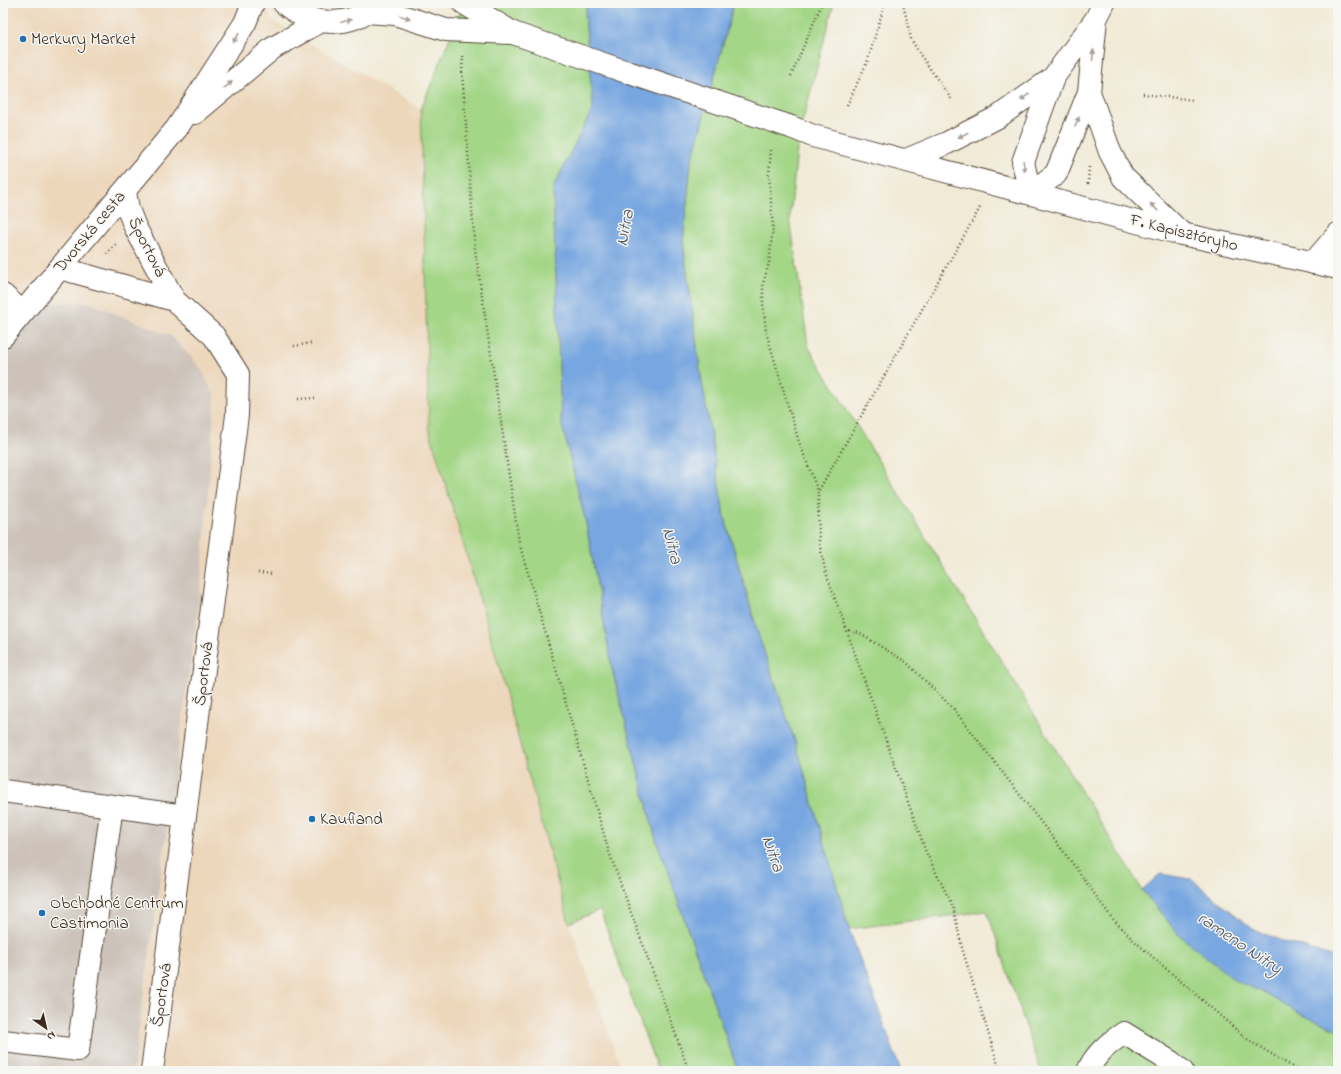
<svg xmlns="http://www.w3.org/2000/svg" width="1341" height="1074" font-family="'Indie Flower',sans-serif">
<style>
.built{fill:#edd7bb}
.industrial{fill:#ccc2b9}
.green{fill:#a3d686;stroke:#6f8052}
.water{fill:#77a6e0;stroke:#59687f}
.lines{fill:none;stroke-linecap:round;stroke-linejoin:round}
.minor-casing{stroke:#56473a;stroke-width:24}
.major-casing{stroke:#56473a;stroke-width:24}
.path{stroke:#56473a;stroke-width:2.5;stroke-dasharray:1 3;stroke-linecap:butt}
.minor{stroke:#fff;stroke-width:22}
.major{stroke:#fff;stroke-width:22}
.major-bridge-casing{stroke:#56473a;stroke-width:24;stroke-linecap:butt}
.major-bridge{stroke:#fff;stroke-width:22}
.oneway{fill:#a79f9a}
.poi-dot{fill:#1f6fb2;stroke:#f6f6f2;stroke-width:1.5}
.labels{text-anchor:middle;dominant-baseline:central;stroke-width:3;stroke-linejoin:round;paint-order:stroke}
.poi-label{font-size:17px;fill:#3b2a1e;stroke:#f6f6f2;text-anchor:start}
.street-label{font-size:17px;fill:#3b2a1e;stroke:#f6f6f2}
.water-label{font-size:18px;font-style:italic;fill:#505562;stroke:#f6f6f2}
</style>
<rect width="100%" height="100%" fill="#f6f6f2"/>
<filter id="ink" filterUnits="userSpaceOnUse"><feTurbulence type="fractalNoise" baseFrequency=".025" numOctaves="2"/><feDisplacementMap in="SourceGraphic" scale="8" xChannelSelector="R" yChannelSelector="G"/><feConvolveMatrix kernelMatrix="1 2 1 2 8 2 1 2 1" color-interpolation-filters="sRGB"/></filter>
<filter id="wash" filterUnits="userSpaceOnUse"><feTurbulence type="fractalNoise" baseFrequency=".012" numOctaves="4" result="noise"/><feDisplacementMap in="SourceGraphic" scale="16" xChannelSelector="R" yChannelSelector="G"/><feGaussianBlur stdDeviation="0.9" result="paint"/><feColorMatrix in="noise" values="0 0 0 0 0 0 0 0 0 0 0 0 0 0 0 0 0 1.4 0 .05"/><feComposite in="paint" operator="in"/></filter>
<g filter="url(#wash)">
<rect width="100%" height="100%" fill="#f1ead6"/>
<path class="built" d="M3,3H265L271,20L421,109L429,429L488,627L569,923L622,1071H133L201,588L200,367L170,336L88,302L3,304Z"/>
<path class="industrial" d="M88,302L171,336L200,367L215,396L201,588L133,1071H3V304Z"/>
<g class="green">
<path d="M464,3H587L585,15L593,108L553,188L561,421L586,523L613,673L655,836L738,1071H658L600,910L569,923L488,627L429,429L421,109Z"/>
<path d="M734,3H834L798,139L790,218L808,346L1142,890L1338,991V1071H1041L987,911L849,929L796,744L759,637L724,515L700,370L683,242L691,163Z"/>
</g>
<g class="water">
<path d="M587,3H734L691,163L683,242L700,370L724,515L759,637L796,744L849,929L901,1071H738L655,836L613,673L586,523L561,421L553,188L593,108L585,15Z"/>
<path d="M1160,874L1191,879L1253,929L1283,941L1338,958V1030L1300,1014L1264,993L1236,981L1178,934L1142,890Z"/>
</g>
</g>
<g filter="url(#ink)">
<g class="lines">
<g class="minor-casing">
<g id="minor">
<path d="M1096,19L1089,92L1056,174L1030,193L1023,162L1053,78L1096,19L1104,3"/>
<path d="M1089,92L1110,152L1123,177L1182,234"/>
<path d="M195,113L273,48L319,22"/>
<path d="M906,160L947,143L998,117L1053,78"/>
<path d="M125,192L128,209L135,227L174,300L214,336L238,374L237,415L152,1071"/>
<path d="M1313,263L1338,234"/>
<path d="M60,268L174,300"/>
<path d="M3,295L22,312"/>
<path d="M3,336L177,128L245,23L253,3"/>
<path d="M3,791L185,816"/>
<path d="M3,1041L78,1050L112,806"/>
<path d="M1088,1071C1095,1054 1109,1043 1124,1033L1171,1062L1182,1071"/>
</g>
</g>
<g class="major-casing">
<g id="major">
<path d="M284,3C311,27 349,29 377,4"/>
<path d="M464,3L513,33L624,71"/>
<path d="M366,12L395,14L446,30L511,33"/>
<path d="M791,127L813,136L1182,234L1338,268"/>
</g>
</g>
<g class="path">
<path d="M903,3L911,39L921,56L952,100"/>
<path d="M463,56L462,71L475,249L519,542L609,852L689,1071"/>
<path d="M791,76L822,3"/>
<path d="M1143,94L1194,100"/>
<path d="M847,105L868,60L885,3"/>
<path d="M771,150L769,174L773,228L769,263L763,284V303L766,332L799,442L818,491L819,543L826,573L926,852L953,907L962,948L1000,1071"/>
<path d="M1088,184L1089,167"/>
<path d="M107,254L117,243"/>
<path d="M294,346L312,343"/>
<path d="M298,399L316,398"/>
<path d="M819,490L981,206"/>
<path d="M258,573L273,574"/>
<path d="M849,631L859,633L906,662L953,708L1070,860L1112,918L1132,939L1247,1039L1299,1071"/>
</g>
<use href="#minor" class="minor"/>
<use href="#major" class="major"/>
<g class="major-bridge-casing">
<path id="major-bridge" d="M624,71L791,127"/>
</g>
<use href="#major-bridge" class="major-bridge"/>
</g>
<defs><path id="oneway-solid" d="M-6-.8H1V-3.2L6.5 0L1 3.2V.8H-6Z"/></defs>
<g class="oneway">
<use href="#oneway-solid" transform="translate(405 17) rotate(16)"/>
<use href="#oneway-solid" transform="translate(346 21) rotate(-14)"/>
<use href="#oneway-solid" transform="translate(236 38) rotate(123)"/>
<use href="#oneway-solid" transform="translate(1093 55) rotate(-85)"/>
<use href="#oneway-solid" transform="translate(228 85) rotate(-40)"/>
<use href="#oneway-solid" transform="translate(1025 97) rotate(144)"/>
<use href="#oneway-solid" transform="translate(1077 122) rotate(-68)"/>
<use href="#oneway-solid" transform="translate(963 135) rotate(152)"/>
<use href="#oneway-solid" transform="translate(1024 166) rotate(81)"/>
<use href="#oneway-solid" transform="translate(1154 207) rotate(-136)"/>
</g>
</g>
<g class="poi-dot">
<circle cx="23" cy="39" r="4"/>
<circle cx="312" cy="819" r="4"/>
<circle cx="42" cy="913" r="4"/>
</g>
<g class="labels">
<g class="poi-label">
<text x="31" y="39">Merkury Market</text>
<text x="320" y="819">Kaufland</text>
<text x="50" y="903">Obchodné Centrum<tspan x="50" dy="20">Castimonia</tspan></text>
</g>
<g class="street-label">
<text transform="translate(90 232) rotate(-50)">Dvorská cesta</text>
<text transform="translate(1184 233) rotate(14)">F. Kapisztóryho</text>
<text transform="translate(147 247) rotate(63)">Športová</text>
<text transform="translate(204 674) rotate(-83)">Športová</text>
<text transform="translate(162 995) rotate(-82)">Športová</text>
</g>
<g class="water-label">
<text transform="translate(626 228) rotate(-79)">Nitra</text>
<text transform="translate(671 546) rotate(76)">Nitra</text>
<text transform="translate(772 854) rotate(71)">Nitra</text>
<text transform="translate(1239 944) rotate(34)">rameno Nitry</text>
</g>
</g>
<rect width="1341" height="1074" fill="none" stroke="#f6f6f2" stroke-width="16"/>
<g transform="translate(46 1028) rotate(146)" stroke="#f6f6f2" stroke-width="3" paint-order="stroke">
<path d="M0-3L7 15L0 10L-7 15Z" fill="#3b2a1e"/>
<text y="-6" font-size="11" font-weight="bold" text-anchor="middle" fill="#3b2a1e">N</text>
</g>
</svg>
